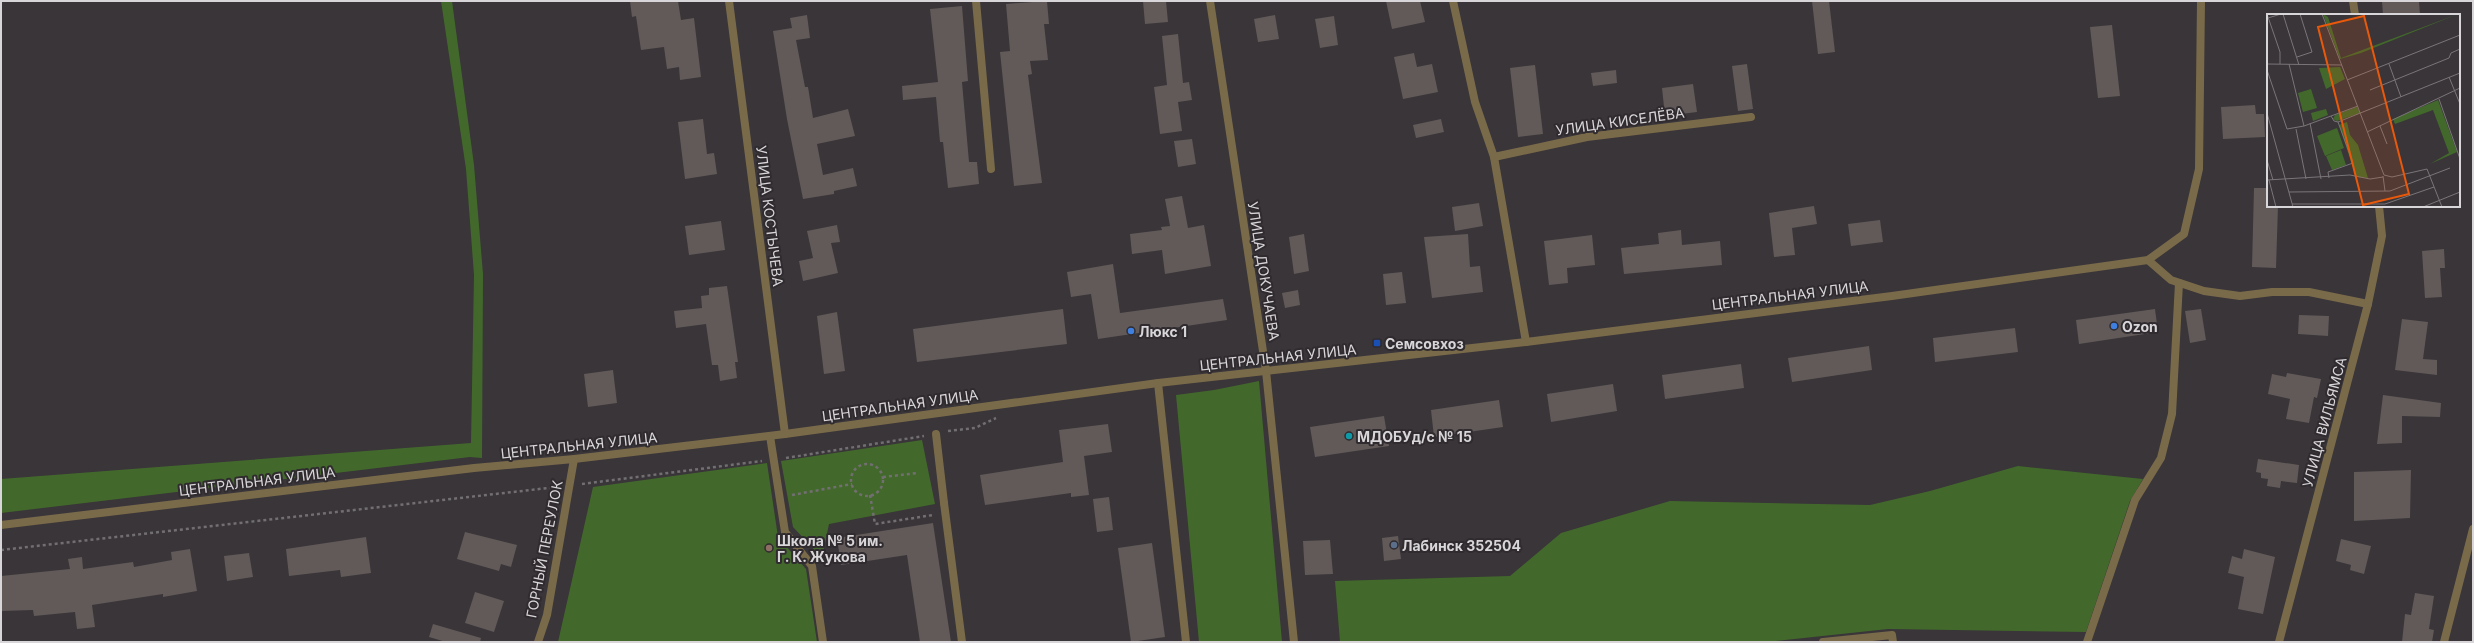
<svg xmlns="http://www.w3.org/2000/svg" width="2474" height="643" font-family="Inter,sans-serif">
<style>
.green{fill:#42692b}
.building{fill:#625a59}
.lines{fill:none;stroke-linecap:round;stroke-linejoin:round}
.path{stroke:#726f72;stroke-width:2.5;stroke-dasharray:3 3;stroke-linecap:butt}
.service{stroke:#796a4a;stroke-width:8}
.minor{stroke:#796a4a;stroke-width:8}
.tertiary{stroke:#796a4a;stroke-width:8}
.shop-dot{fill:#3f7fe0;stroke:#2f2b2f;stroke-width:1.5}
.transit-dot{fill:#1a4fb4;stroke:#2f2b2f;stroke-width:1.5}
.culture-dot{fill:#0f9aa8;stroke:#2f2b2f;stroke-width:1.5}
.service-dot{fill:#5c6f8a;stroke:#2f2b2f;stroke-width:1.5}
.education-dot{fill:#8d6e63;stroke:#2f2b2f;stroke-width:1.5}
.labels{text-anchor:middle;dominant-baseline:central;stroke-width:4;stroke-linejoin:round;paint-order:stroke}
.street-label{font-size:14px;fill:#d9d6d9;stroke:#2f2b2f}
.poi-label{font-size:14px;font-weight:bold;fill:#d9d6d9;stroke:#2f2b2f;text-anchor:start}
.inset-road{fill:none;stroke:#797579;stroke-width:1}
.view{fill:#e8590c;fill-opacity:0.15;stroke:#e8590c;stroke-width:2}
.inset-edge{fill:none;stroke:#d9d6d9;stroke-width:2}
</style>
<rect width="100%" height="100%" fill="#393539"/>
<g class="green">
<path d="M441,1H452L474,165L483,274L482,458L470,457L1,513V479L471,443L474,275L466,169Z"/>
<path d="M1259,381L1282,642H1199L1176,395L1214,390Z"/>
<path d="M922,440L935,504L829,524L822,558L793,527L781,461Z"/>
<path d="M767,463L778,537L806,569L817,642H558L593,487Z"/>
<path d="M2018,466L2143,479L2130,501L2086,632L1888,629L1766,642H1340L1335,581L1510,576L1561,533L1670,501L1870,505L1930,491Z"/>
</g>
<g class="building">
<path d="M630,1H678L681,20L694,18L701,77L680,80L679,67L667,69L664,47L641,50L636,16L632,17Z"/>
<path d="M1047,1L1049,24H1044L1048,60L1030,61L1032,74L1028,75L1042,183L1014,186L1000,52L1010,51L1006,4Z"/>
<path d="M1143,1H1166L1168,22L1145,24Z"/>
<path d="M1386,1H1420L1425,22L1392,29Z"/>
<path d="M1812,1H1829L1835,52L1818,54Z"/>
<path d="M2382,1H2419L2420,15H2383Z"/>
<path d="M962,6L968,81L962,82L969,162H977L979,184L948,188L943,142H940L936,97L903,100L902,86L938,82L930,9Z"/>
<path d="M807,15L810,38L796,40L805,87H808L813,118L848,109L855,136L817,144L823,175L853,168L857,186L834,191V194L803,199L787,119L773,31L792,28L790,18Z"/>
<path d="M1275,15L1279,39L1258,42L1254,19Z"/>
<path d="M1334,16L1338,45L1320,48L1315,19Z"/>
<path d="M2112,25L2120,96L2098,98L2090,27Z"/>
<path d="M1178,34L1183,83L1189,82L1192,100L1178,102L1182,131L1160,134L1154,87L1167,85L1162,36Z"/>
<path d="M1414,53L1417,67L1432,64L1438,92L1403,99L1394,57Z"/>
<path d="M1747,64L1753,109L1738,111L1732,66Z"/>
<path d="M1535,65L1543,134L1518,137L1510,68Z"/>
<path d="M1616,70L1617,83L1593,86L1591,73Z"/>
<path d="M1693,84L1697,112L1665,116L1662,88Z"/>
<path d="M2255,105L2256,114H2264L2265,137L2223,139L2221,107Z"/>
<path d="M703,119L707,154L714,153L717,174L685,179L678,122Z"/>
<path d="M1441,119L1444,132L1416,138L1413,125Z"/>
<path d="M1192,139L1196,164L1178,167L1174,141Z"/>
<path d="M2254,188H2268V206H2278L2276,268L2252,267Z"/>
<path d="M1182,196L1188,228L1204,225L1211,266L1165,274L1162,250L1132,254L1130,234L1162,230L1161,227L1170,226L1165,199Z"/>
<path d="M1479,203L1483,226L1455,231L1452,207Z"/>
<path d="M1814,206L1817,224L1792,228L1795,255L1774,257L1769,213Z"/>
<path d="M1880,220L1883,242L1851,246L1848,224Z"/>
<path d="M721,221L725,250L689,255L685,226Z"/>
<path d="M837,225L840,242L831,243L838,273L803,281L799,261L813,258L807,231Z"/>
<path d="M1681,230L1682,245L1720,241L1722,265L1624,274L1621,248L1659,244L1658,233Z"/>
<path d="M1304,234L1309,271L1294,274L1289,237Z"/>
<path d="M1468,234L1470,267L1480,266L1483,292L1432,298L1424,237Z"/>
<path d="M1592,235L1595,265L1567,268L1568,283L1549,285L1544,241Z"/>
<path d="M2444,249L2445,268H2440L2442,297L2425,298L2422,251Z"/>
<path d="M1113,264L1120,313L1223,299L1227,320L1098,339L1091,294L1071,297L1067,272Z"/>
<path d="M1402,272L1406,303L1386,305L1383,274Z"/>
<path d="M727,286L738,362H735L737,378L720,381L718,365H712L706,324L676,328L674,311L702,308L701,296L709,295V288Z"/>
<path d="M1298,290L1300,305L1285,308L1282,293Z"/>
<path d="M1063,309L1067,344L917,362L913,329Z"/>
<path d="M2155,309L2158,332L2079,344L2076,320Z"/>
<path d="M2201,309L2206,340L2190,343L2185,311Z"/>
<path d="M837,312L845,371L824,374L817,316Z"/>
<path d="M2299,315L2329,316L2328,336L2298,334Z"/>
<path d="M2402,319L2428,322L2423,359L2437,360V375L2395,370Z"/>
<path d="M2015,328L2018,352L1935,362L1933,338Z"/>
<path d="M1869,346L1872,370L1792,382L1788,358Z"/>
<path d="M1741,364L1744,388L1665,399L1662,375Z"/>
<path d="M613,370L617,403L588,407L584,374Z"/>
<path d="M2287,373L2321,379L2317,398L2314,397L2309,423L2286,419L2290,399L2268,394L2272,374L2286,377Z"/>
<path d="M1613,384L1617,411L1551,422L1547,394Z"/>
<path d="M2383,395L2441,403L2440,417L2402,416V443L2377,444Z"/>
<path d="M1499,400L1503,427L1434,437L1431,410Z"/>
<path d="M1384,416L1389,446L1315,457L1310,427Z"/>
<path d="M1108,424L1112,452L1084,456L1089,495L1071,497V493L985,505L980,475L1063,462L1059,430Z"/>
<path d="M2258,459L2299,465L2297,483L2281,481L2280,488L2267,486L2268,479L2261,478V473L2256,472Z"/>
<path d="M2411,470L2410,518L2354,521V472Z"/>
<path d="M1109,497L1113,530L1097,532L1093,499Z"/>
<path d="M933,523L951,642H920L907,555L841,565L837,538Z"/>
<path d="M465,532L517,545L511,567L501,564L499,571L457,559Z"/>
<path d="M1398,536L1401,559L1384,561L1382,538Z"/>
<path d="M366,537L371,573L341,577L340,570L289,576L286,549Z"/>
<path d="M2341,539L2371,546L2364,574L2350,570L2351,565L2336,561Z"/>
<path d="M1330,540L1333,574L1305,575L1303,541Z"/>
<path d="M1152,543L1165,637L1131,642L1118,548Z"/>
<path d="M190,549L197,591L163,597V594L92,605L95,627L77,629L75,612L34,616L33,610L1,611V576L70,569L68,559L82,557L83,569L133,562L134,567L172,560L171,552Z"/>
<path d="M2244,549L2275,557L2263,614L2238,609L2244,577L2228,573L2232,556L2242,559Z"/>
<path d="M249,553L253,577L227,581L224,556Z"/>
<path d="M475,592L504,601L494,632L465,623Z"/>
<path d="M2415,593L2434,596L2429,629L2434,630L2432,642H2402L2405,614L2411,615Z"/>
<path d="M433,624L481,638L480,642H446L429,637Z"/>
</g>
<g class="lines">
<g class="path">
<path d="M948,431L975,428L996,418"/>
<path d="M786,458L924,436"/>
<circle cx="867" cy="480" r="16"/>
<path d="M883,477L918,473"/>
<path d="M582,484L762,461"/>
<path d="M792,495L852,484"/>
<path d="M870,495L875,524L933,515"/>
<path d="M1,550L557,487"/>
</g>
<g class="service">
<path d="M936,434L944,503"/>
<path d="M770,436L785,532L812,566L823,642"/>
<path d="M944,503L962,642"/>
</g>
<g class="minor">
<path d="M729,1L785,434"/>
<path d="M976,1L991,169"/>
<path d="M1210,1L1266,371L1294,642"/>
<path d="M1453,1L1475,102L1494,157L1526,342"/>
<path d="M2353,1L2355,15"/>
<path d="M1494,157L1587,137L1751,117"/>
<path d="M2148,260L2171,280L2204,291L2240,296L2272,292H2309L2368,304"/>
<path d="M1158,383L1186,642"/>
<path d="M538,642L547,615L574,459"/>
<path d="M1823,642L1892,635L1893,642"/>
<path d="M2087,642L2135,500L2161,458L2172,414L2179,283"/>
<path d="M2279,642L2368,304L2382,236L2379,206"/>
<path d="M2444,642L2473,529"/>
</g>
<path class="tertiary" d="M1,525L474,468L574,459L785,434L1158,383L1526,342L1892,296L2148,260L2184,234L2199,169L2201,1"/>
</g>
<g class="shop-dot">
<circle cx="2114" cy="326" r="4"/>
<circle cx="1131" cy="331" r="4"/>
</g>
<rect class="transit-dot" x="1373" y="339" width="8" height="8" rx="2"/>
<circle class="culture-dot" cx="1349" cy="436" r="4"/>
<circle class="service-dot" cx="1394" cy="545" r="4"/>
<circle class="education-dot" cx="769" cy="548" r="4"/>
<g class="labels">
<g class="street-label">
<text transform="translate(1620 121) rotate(-8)">УЛИЦА КИСЕЛЁВА</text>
<text transform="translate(770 216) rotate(83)">УЛИЦА КОСТЫЧЕВА</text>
<text transform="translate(1264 271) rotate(81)">УЛИЦА ДОКУЧАЕВА</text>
<text transform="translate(1790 295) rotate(-7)">ЦЕНТРАЛЬНАЯ УЛИЦА</text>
<text transform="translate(1278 357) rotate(-6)">ЦЕНТРАЛЬНАЯ УЛИЦА</text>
<text transform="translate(900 405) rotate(-8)">ЦЕНТРАЛЬНАЯ УЛИЦА</text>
<text transform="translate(2324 422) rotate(-75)">УЛИЦА ВИЛЬЯМСА</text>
<text transform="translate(579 445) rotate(-6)">ЦЕНТРАЛЬНАЯ УЛИЦА</text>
<text transform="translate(257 481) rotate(-7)">ЦЕНТРАЛЬНАЯ УЛИЦА</text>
<text transform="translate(544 549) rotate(-79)">ГОРНЫЙ ПЕРЕУЛОК</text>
</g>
<g class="poi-label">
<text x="2122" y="326">Ozon</text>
<text x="1139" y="331">Люкс 1</text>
<text x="1385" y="343">Семсовхоз</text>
<text x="1357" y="436">МДОБУд/с № 15</text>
<text x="777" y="540">Школа № 5 им.<tspan x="777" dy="16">Г. К. Жукова</tspan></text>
<text x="1402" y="545">Лабинск 352504</text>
</g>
</g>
<g transform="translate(2267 14)">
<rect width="193" height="193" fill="#393539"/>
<path d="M56,0L61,3L74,44L191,0L94,39L73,45ZM73,53L78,65L59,75L52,54ZM44,75L50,94L36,98L31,79ZM171,86L190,138L163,150L182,139L166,96L128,110L126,105ZM90,93L93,99L70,107L66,105L68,101ZM59,95L61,101L46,107L44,99ZM80,108L83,121L91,131L101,164L89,163L72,111ZM70,114L77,134L58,142L50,122ZM74,136L79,151L65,156L59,142Z" fill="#42692b"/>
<path class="inset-road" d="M0,0L13,38V50M16,0L32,51M55,0L117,161L125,163L160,155L175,193M1,4L14,0M30,43L45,38L33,0M0,50L75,51M22,50L37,112M122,50L134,83M0,56L20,115L37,112L91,92M182,63L193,90M80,66L193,21M103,76L182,44L184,39L193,35M172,85L193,145M0,99L26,193M71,108L193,59M43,109L54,165M113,112L120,130M29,115L39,165M100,118L193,74M0,146L6,166M116,162L118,177M62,164L61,158L86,149L71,108L67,107L64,102M0,166L83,161L103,165L116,163M2,166L9,193M22,178L123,177L183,154M25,190H118L167,173M156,193L193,178"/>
<path class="view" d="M97,2L142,180L96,191L51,13Z"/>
<rect width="193" height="193" class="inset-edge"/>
</g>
<rect width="2474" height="643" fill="none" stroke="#d9d6d9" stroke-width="4"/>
</svg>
